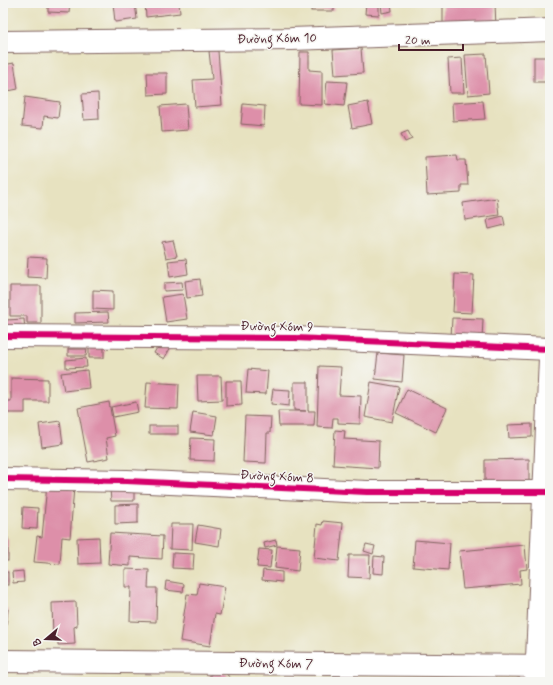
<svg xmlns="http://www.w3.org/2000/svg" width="553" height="685" font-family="Mynerve,sans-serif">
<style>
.water{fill:#60c0de;stroke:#557084}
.building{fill:#dd8fa9}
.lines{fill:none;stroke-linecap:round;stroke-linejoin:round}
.street-casing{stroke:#81635f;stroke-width:24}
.secondary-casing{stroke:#81635f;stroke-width:24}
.street{stroke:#fff;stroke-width:22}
.secondary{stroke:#fff;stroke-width:22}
.cycleway-casing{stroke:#f6f6f2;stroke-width:8}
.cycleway{stroke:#d6006c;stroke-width:6}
.labels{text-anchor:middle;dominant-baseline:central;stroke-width:3;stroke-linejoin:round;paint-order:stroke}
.street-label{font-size:13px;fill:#4a1f2b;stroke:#f6f6f2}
</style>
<rect width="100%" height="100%" fill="#f6f6f2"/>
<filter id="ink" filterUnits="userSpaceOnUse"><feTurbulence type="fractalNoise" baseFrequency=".025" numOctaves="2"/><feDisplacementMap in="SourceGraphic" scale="8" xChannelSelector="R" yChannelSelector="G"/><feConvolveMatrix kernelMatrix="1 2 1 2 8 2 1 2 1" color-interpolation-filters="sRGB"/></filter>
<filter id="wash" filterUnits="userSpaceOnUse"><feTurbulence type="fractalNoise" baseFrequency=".012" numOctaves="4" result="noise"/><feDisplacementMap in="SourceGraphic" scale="16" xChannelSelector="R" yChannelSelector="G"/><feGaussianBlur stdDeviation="0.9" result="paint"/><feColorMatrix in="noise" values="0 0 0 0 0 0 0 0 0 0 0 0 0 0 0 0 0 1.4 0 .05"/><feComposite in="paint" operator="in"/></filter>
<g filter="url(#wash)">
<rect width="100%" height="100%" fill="#e7e2c0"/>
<path class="water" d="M271,679L384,680V682H270Z"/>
<g id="blocks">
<g class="building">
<path d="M48,3H70L69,13L48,12Z"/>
<path d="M113,3H135L137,19L115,22Z"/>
<path d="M145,3H179L180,13L146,17Z"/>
<rect x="311" y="3" width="23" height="8"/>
<path d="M366,3H379V15L365,14Z"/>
<path d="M381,3H391L392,11L382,13Z"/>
<path d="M443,3H495L496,28L443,29Z"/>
<path d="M3,7H5L6,25H3Z"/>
<path d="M361,48L363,73L335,75L333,50Z"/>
<path d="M209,51H218L222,105L195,107L193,80L212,79Z"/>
<path d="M300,52H309V70L322,71V105L299,104Z"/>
<path d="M486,54L489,93L468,95L465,55Z"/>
<rect x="534" y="57" width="13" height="25"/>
<path d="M462,58L464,93H450L448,59Z"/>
<path d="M14,63L18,89L3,92V65Z"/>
<path d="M147,73H167V94L148,95Z"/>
<path d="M327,81L347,82L344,106L325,104Z"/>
<path d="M98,93L99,119L84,120L82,94Z"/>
<path d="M25,97L60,102L58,118L44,116L43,128L22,126Z"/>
<path d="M483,101L485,119L453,121L452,103Z"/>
<path d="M368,102L372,124L352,128L348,106Z"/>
<path d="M186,104L188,130L162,132L160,106Z"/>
<path d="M243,104L265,106L264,126L241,124Z"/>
<path d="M408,131L412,139L405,142L401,134Z"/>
<path d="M457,155L458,160H466L468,185H461V193L427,195L425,157Z"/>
<path d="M497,198L499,215L465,220L463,203Z"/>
<path d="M503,216L505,225L489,229L487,220Z"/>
<path d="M173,240L177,256L166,258L162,242Z"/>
<path d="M28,257L47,258L46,278L27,277Z"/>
<path d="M186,259L188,274L170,277L168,261Z"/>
<path d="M455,274L474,275L472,313L453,312Z"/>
<path d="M200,279L202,296L187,298L185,281Z"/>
<path d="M182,282L183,290L164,291V283Z"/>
<path d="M10,286H41V323H27V316H10Z"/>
<path d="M93,290L113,291V310L93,309Z"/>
<path d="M183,294L187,319L166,322L162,297Z"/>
<path d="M108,312L109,322L75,323V313Z"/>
<path d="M452,318L483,319L482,340L451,338Z"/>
<path d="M24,319L25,330L7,331L6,320Z"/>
<path d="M162,339L172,345L164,359L154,353Z"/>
<path d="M89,346L104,347V358H89Z"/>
<path d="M68,349H87L86,356H68Z"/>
<path d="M378,353L404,355L402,382L375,379Z"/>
<path d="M86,358L87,367L66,368V360Z"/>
<path d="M319,366L341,367L339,395L361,396L360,424L338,423V418H333L332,428L317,427Z"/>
<path d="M248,369L268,371L266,394L246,393Z"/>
<path d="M87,370L89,388L64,391L61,373Z"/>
<path d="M197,376H221L222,400L198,401Z"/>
<path d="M11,378L48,379V401H25V413H3V401H11Z"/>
<path d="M226,381H241L242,405L226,406Z"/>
<path d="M147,382L179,384L178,409L145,408Z"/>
<path d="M294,382H308V411H315L314,426H279L278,411H306L294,410Z"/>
<path d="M371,382L399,387L392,422L365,417Z"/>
<path d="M273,389L290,390L289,406L271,404Z"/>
<path d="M407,389L447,408L436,432L396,413Z"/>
<path d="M109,402L115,436L106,438L109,458L88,462L78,408Z"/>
<path d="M136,402L138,412L113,417L111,407Z"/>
<path d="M193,412L217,416L214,435L190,432Z"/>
<path d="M245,416L271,417L270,433H267L266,463L243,462Z"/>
<path d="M60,421L63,444L42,447L39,424Z"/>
<path d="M532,424V437L509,438L508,425Z"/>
<rect x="149" y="426" width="29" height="8"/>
<path d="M335,430L345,431L344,439L379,441L378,468L333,465Z"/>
<path d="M191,438L215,439L214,461L190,460Z"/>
<path d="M529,459V486L485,487V460Z"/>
<path d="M47,485L74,487L70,538L62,537L60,564L34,562L37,536L42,537Z"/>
<path d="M110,489H134V501H111Z"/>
<path d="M138,504V523L115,524V505Z"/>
<path d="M23,507L38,508L37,529L22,528Z"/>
<path d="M323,521L343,523L339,561L314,558L317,524L322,525Z"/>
<path d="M171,524H193L192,550L170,549Z"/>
<path d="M198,525L221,529L219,546L195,542Z"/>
<path d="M110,533L163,536L162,559L130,557V566L108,564Z"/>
<path d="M99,537L100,563L78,564L77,538Z"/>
<rect x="3" y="538" width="5" height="23"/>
<path d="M276,540L277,545L265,548L264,543Z"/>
<path d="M415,540L450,543L448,570L413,567Z"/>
<path d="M366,544L375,546L373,554L364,551Z"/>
<path d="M525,545L527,569L520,570L521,584L463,589L459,551Z"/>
<path d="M277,546L300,548L298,571L275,568Z"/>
<path d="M259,549L272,550L270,568L257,567Z"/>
<path d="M173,553L194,554L193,569L172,568Z"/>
<path d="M349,555H370L369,578L348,577Z"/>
<path d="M374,556L384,557L383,574L373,573Z"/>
<path d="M125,569L149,570L148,588H157L156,622L130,621L131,587H125Z"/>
<path d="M263,570L282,572V582L262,580Z"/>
<path d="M23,571L24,582L13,583L12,572Z"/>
<rect x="3" y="572" width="5" height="13"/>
<path d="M166,581L184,584L183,592L165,590Z"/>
<path d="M199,583L225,587L220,615L215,614L210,646L180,641L187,594L197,595Z"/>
<path d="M76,602L77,626L74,627L75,644L58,645V637H53L52,603Z"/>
<path d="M8,609L5,636H3V610Z"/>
<path d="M218,667L233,680L231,682H204Z"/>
</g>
</g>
</g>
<g filter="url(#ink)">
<use href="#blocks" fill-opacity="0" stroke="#81635f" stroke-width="1"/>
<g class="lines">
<g class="street-casing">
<g id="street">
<path d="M3,42L291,39L550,30"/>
<path d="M3,336L295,338L550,349"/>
<path d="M3,479L127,481L367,492H550"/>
<path d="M3,661L550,666"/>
</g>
</g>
<g class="secondary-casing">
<path id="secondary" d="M536,682L550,358"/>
</g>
<use href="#street" class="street"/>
<use href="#secondary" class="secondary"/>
<g class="cycleway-casing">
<g id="cycleway">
<path d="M3,336L295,338L550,349"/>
<path d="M3,479L127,481L367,492H550"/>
</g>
</g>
<use href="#cycleway" class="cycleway"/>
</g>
</g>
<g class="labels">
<g class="street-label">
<text transform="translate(277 39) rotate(-1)">Đường Xóm 10</text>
<text transform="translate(277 327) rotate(1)">Đường Xóm 9</text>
<text transform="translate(277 477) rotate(3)">Đường Xóm 8</text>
<text transform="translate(276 664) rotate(1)">Đường Xóm 7</text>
</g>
</g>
<rect width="553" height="685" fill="none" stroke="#f6f6f2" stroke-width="16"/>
<g transform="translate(46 639) rotate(251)" stroke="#f6f6f2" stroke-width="3" paint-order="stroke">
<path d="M0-3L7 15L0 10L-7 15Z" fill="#4a1f2b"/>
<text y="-6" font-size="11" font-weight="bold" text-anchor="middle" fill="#4a1f2b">B</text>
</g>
<path d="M399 44v6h64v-6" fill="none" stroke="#4a1f2b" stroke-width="2"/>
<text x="405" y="44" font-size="12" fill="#4a1f2b" stroke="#f6f6f2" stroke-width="3" paint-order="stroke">20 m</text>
</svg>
